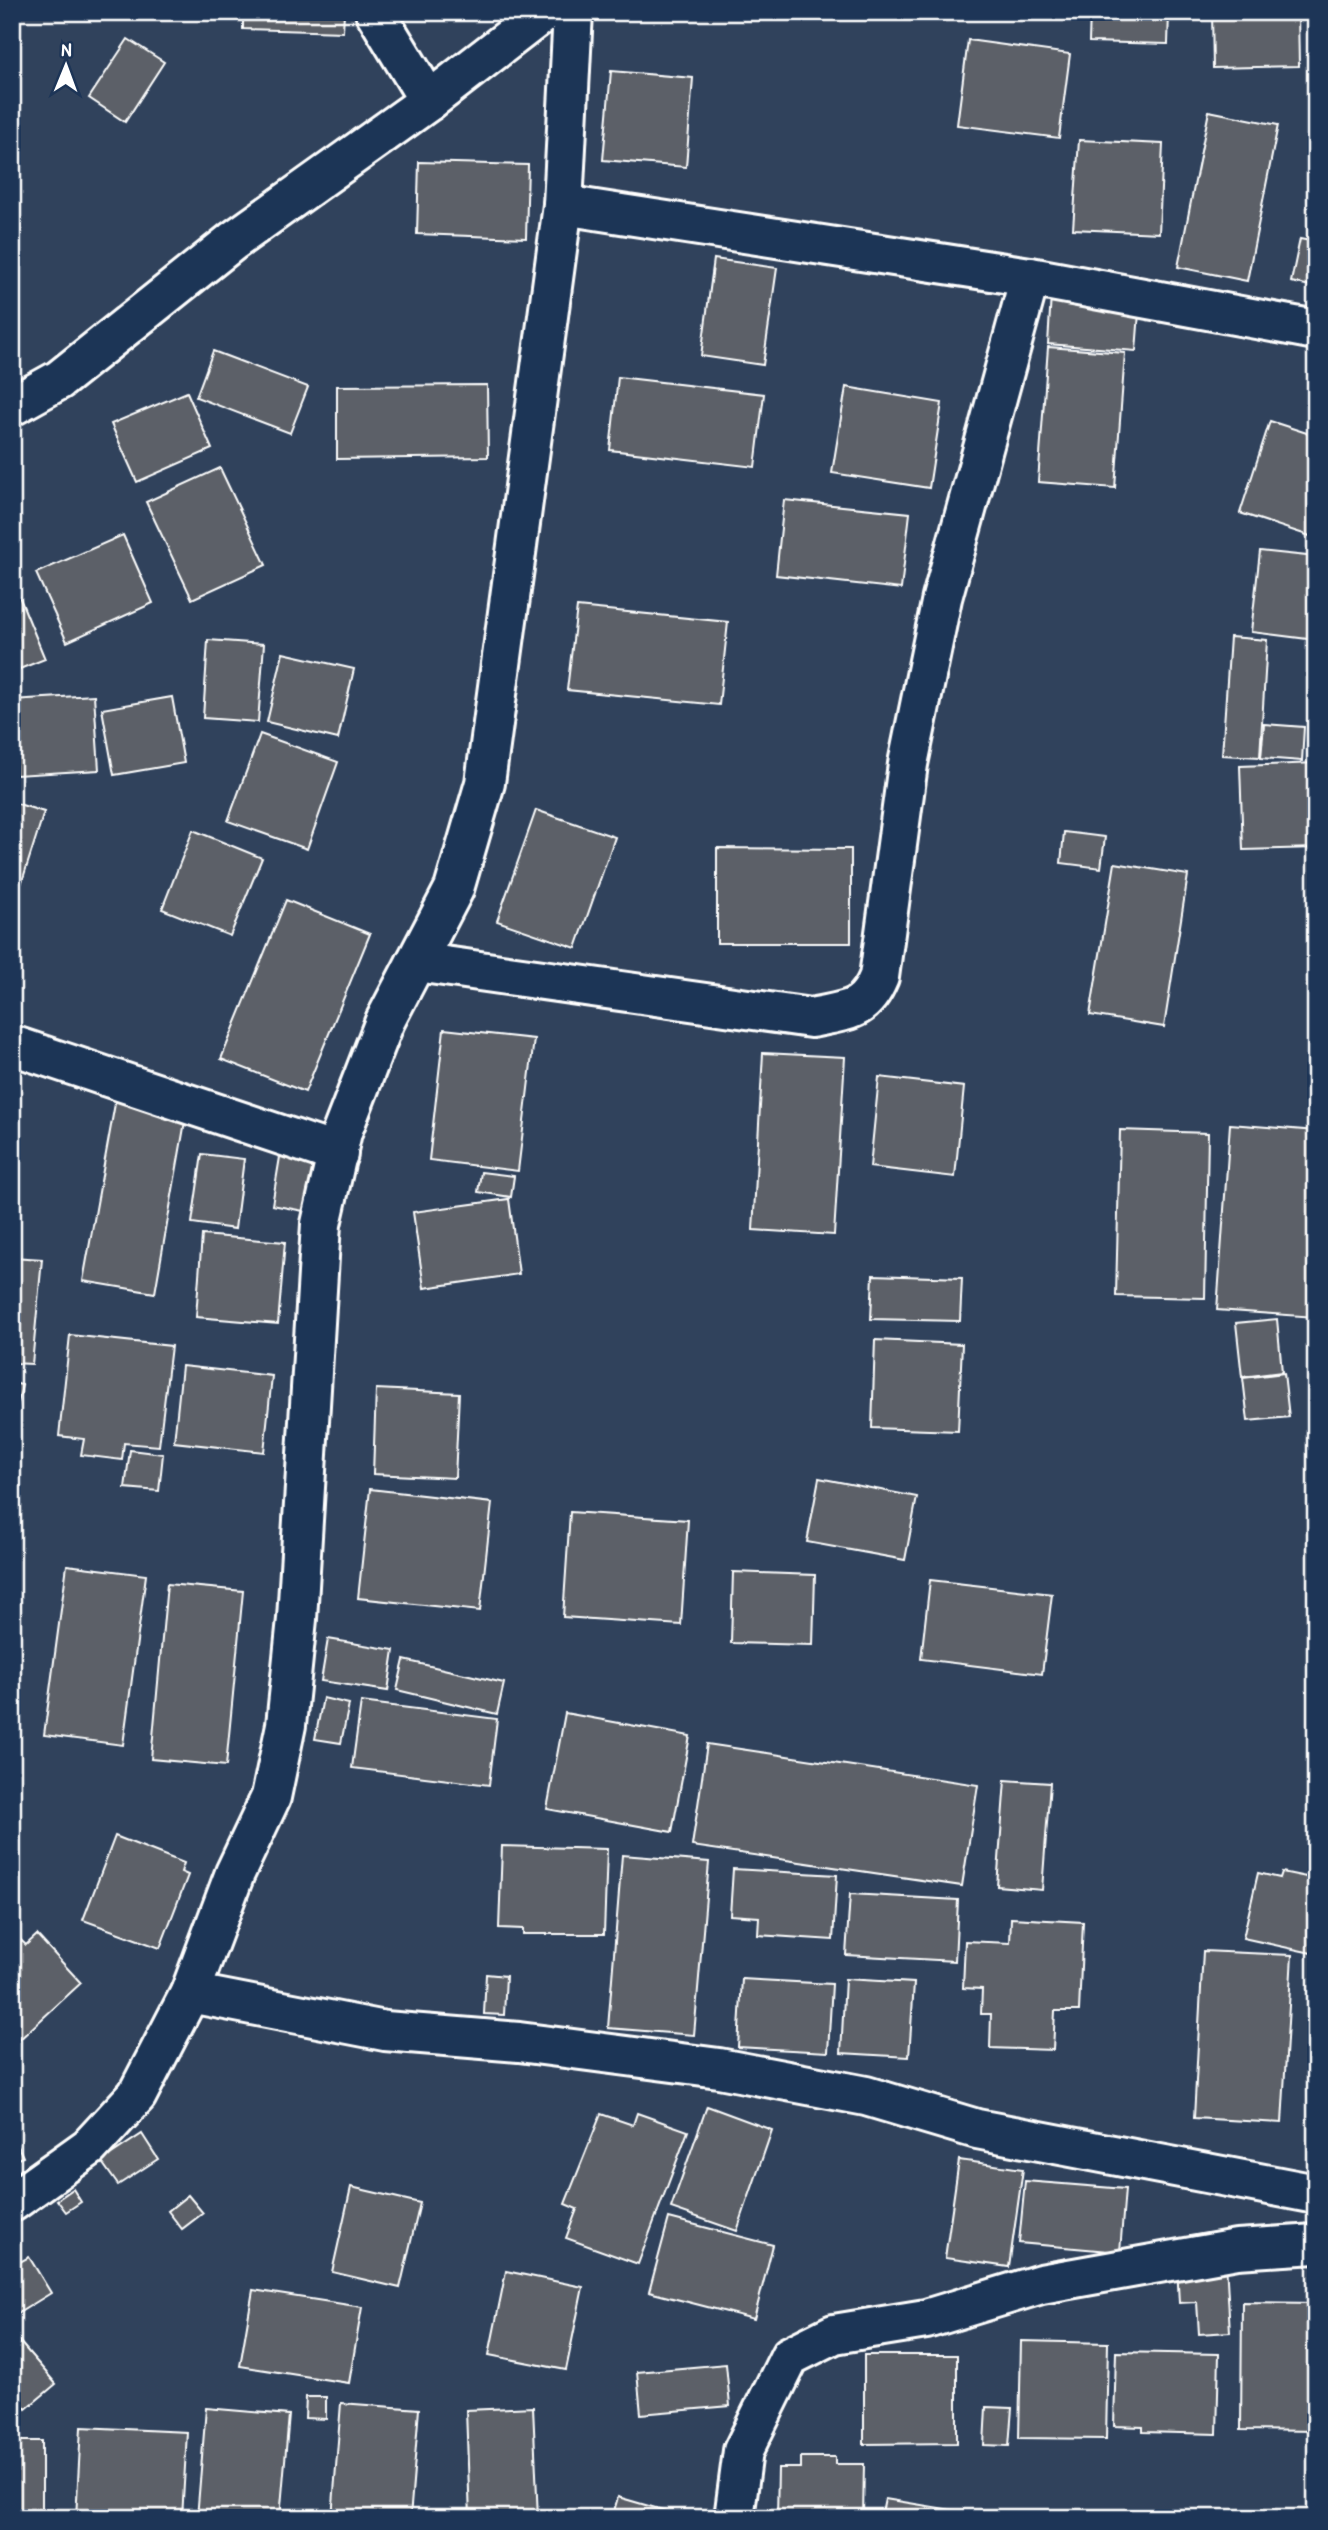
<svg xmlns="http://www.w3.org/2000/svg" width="1328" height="2530" font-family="'Patrick Hand',sans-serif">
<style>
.building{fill:#5b6167;stroke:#fff;stroke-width:2}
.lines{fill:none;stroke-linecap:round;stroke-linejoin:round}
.street-casing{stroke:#fff;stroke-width:44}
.street{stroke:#1d3557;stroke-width:38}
</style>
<rect width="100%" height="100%" fill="#30425c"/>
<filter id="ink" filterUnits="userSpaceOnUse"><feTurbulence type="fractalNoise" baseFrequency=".0143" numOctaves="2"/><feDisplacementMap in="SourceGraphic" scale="14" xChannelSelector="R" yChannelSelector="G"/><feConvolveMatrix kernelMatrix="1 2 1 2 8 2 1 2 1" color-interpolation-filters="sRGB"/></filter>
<g filter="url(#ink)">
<g class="building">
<path d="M243,12H344L343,32L243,29Z"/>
<path d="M1090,12H1169L1168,44L1089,42Z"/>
<path d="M1212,12H1298L1299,66L1213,68Z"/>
<path d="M128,39L164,62L125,122L89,98Z"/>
<path d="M968,40L1070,54L1059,138L957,125Z"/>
<path d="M611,71L693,78L686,167L603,160Z"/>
<path d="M1209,111L1278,125L1247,281L1178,267Z"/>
<path d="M1079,140L1163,144L1159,233L1073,229Z"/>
<path d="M419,162L528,165L526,238L417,234Z"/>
<path d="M1300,239L1316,242V287L1291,282Z"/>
<path d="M714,259L777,268L763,365L701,356Z"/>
<path d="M1051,294L1140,300L1136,351L1048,344Z"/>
<path d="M1048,347L1125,353L1115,488L1038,482Z"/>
<path d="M213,351L308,387L290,433L196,397Z"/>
<path d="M618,377L764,394L755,467L610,450Z"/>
<path d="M487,385L488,457L337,459V386Z"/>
<path d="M846,387L942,403L929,488L832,473Z"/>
<path d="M187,392L212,449L137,482L111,424Z"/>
<path d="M1270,421L1316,436V538L1240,513Z"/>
<path d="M220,468L266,565L192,599L146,502Z"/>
<path d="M784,500L910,513L901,589L776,575Z"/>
<path d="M123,535L153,603L67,642L36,573Z"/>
<path d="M1260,551L1316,557V640L1251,632Z"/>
<path d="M12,579L45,659L12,672Z"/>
<path d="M577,607L728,622L719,705L567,690Z"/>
<path d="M1230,637L1267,640L1260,757L1222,755Z"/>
<path d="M208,640L264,644L258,722L203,718Z"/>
<path d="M283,653L354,669L338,739L267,722Z"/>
<path d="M94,695L99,770L16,775L12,700Z"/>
<path d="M172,697L184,763L114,775L102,709Z"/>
<path d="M1264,724L1304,727L1302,761L1261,758Z"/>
<path d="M260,734L338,762L307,849L228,821Z"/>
<path d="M1316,763V848L1243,850L1240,766Z"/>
<path d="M12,802L44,812L12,913Z"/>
<path d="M536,810L615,837L576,948L497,921Z"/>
<path d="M193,830L262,858L230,936L162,909Z"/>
<path d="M1064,832L1105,837L1101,868L1061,863Z"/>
<path d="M717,848L851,849V943H717Z"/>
<path d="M1115,863L1188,875L1164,1027L1090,1015Z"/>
<path d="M286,900L370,934L305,1092L221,1059Z"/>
<path d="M444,1029L534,1039L518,1171L429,1160Z"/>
<path d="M763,1053L845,1057L834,1235L753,1230Z"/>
<path d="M879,1077L964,1087L955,1177L870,1167Z"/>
<path d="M116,1098L187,1110L155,1293L83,1281Z"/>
<path d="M1230,1124L1316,1131V1317L1217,1310Z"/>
<path d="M1120,1130L1208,1133L1205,1298L1116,1296Z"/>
<path d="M282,1145L320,1152L309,1212L272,1205Z"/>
<path d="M202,1154L244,1159L235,1229L192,1223Z"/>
<path d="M481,1172L514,1176L511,1197L478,1192Z"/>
<path d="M509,1199L519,1274L424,1288L413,1212Z"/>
<path d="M202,1235L285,1242L278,1324L196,1317Z"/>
<path d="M12,1257L42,1259L32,1364L12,1363Z"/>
<path d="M873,1275L962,1278L960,1321L871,1319Z"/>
<path d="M1277,1319L1282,1372L1242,1377L1236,1323Z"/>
<path d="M70,1335L171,1346L159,1446L124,1443L122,1460L81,1455L84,1439L59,1436Z"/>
<path d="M875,1340L962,1344L958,1431L872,1428Z"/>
<path d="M182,1366L272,1376L264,1452L174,1442Z"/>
<path d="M1284,1373L1289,1417L1248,1421L1243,1378Z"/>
<path d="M12,1383L22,1385L12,1431Z"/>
<path d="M376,1389L459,1393L455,1478L373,1474Z"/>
<path d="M130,1450L163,1454L159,1491L125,1488Z"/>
<path d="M819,1478L917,1497L905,1560L807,1542Z"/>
<path d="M370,1489L492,1503L480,1611L358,1598Z"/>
<path d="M570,1512L688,1520L681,1625L563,1617Z"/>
<path d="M67,1565L146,1575L123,1745L44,1735Z"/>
<path d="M733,1572L815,1575L813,1645L731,1643Z"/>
<path d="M930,1580L1052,1594L1042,1674L921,1659Z"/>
<path d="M167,1584L243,1591L226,1766L151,1759Z"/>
<path d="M328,1639L394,1650L388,1691L321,1681Z"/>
<path d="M404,1660L504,1683L497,1714L397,1690Z"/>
<path d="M323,1698L349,1704L341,1743L315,1739Z"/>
<path d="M361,1702L497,1719L489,1785L352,1768Z"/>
<path d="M565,1713L690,1736L672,1832L547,1809Z"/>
<path d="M707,1744L978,1785L962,1886L692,1846Z"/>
<path d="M1005,1780L1050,1783L1042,1890L997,1886Z"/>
<path d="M115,1836L184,1863L181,1872L188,1875L160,1948L83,1920Z"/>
<path d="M502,1846L607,1849L604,1934H523V1929L499,1928Z"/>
<path d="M622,1855L709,1862L694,2035L608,2028Z"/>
<path d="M733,1869L837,1875L833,1940L758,1935L759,1917L730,1915Z"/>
<path d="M1282,1872L1316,1879V1954L1243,1938L1258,1873L1280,1878Z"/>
<path d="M850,1894L958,1900L955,1961L846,1955Z"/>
<path d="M1011,1918L1083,1922L1079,2011H1055L1053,2050L990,2048L991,2014H981L982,1989L963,1988L965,1941L1010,1943Z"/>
<path d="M12,1932L26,1945L37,1935L81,1983L18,2041L12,2035Z"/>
<path d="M1203,1951L1292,1955L1282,2123L1194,2118Z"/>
<path d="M486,1974L506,1976L504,2015L484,2014Z"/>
<path d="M742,1979L832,1984L828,2052L738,2047Z"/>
<path d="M845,1979L914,1983L909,2057L841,2053Z"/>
<path d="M707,2106L772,2130L737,2231L671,2208Z"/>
<path d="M637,2113L688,2131L638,2264L566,2238L577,2209L565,2204L601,2114L633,2125Z"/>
<path d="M12,2133L23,2157L12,2161Z"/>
<path d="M142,2134L158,2159L118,2185L101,2161Z"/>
<path d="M959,2160L1023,2169L1009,2267L945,2258Z"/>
<path d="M1025,2181L1125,2189L1120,2252L1019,2243Z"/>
<path d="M351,2187L420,2203L400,2288L332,2272Z"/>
<path d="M73,2189L81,2202L66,2212L57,2200Z"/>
<path d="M188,2195L203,2213L182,2229L168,2211Z"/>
<path d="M669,2218L773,2245L754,2319L649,2292Z"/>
<path d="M29,2257L51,2293L12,2317V2266Z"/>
<path d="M1226,2262L1230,2332L1199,2334L1197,2302L1179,2303L1177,2266Z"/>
<path d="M506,2271L583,2287L566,2370L489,2355Z"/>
<path d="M253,2290L362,2307L349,2383L240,2366Z"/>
<path d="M1242,2302L1316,2303V2431L1241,2430Z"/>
<path d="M19,2341L56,2384L26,2409L12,2392V2346Z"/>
<path d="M1021,2341L1108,2343L1106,2439L1019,2438Z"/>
<path d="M1116,2352L1219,2354L1217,2434L1143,2432V2427L1114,2426Z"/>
<path d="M864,2355H957V2443L864,2444Z"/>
<path d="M726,2364L730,2406L641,2414L637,2372Z"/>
<path d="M306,2397H326V2419L305,2418Z"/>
<path d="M341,2403L419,2409L410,2518H332Z"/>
<path d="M533,2407L538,2518H470L466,2410Z"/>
<path d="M986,2407L1012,2408L1009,2446L984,2445Z"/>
<path d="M206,2408L289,2415L280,2518H197Z"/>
<path d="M81,2427L187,2432L182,2518H76Z"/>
<rect x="12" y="2441" width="30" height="77"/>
<path d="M801,2457H835V2464H864L863,2518H777L778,2468H801Z"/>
<path d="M618,2497L690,2518H612Z"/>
<path d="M885,2499L970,2513L969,2518H881Z"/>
<path d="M998,2511L1026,2518H997Z"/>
</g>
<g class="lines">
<g class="street-casing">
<g id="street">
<path d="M375,12L429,101"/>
<path d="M563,205L1030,277L1316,330"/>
<path d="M12,406L59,380L233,241L429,101L544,12"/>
<path d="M416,962L811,1018C847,1010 864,1013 879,977L908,764L942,598L1030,277"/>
<path d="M12,1045L338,1154"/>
<path d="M190,1993L385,2031L519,2042L719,2068L866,2096L977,2129L1316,2194"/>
<path d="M12,2202L89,2147L137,2095L190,1993L235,1873L271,1797L286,1725L297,1619L321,1224L342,1132L385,1021L454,889L485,783L563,205L573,12"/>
<path d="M734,2518L743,2451L790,2356L834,2334L926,2319L1041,2284L1237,2249L1316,2244"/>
</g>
</g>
<use href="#street" class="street"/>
</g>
</g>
<rect width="1328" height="2530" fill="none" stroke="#1d3557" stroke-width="42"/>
<rect x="21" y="21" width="1286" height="2488" fill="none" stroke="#fff" stroke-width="2.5" filter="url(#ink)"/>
<g transform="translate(66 66) rotate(1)" stroke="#1d3557" stroke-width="5" paint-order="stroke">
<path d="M0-5L12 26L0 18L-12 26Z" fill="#ffffff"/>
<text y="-10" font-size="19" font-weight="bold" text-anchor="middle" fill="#ffffff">N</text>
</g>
</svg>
